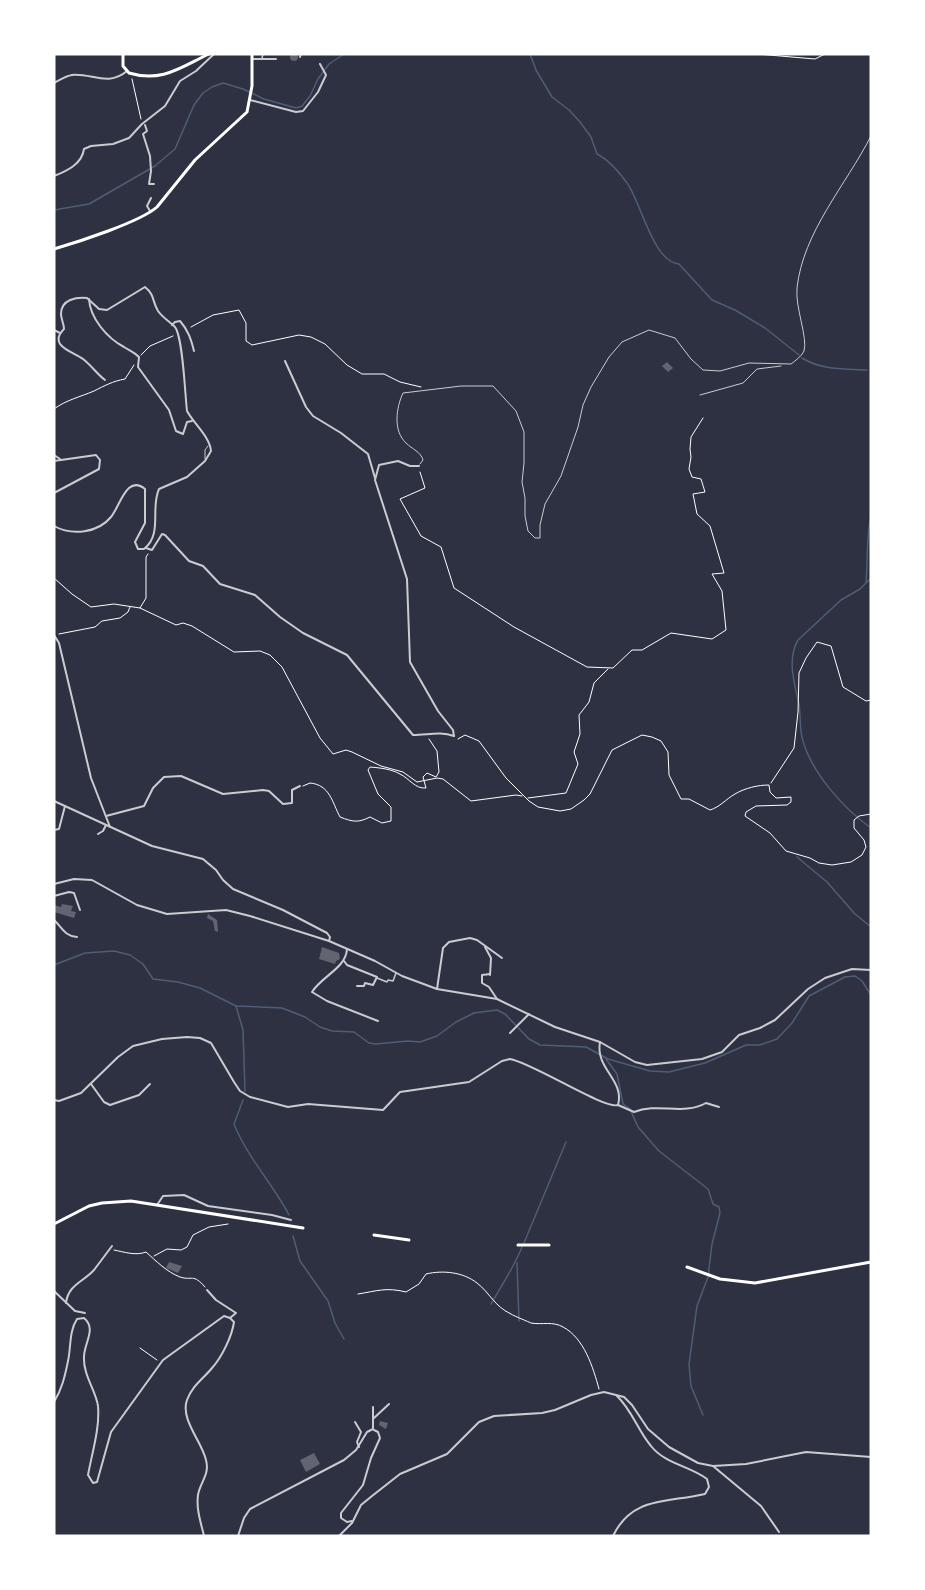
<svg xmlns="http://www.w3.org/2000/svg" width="925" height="1590" font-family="'Varela Round',sans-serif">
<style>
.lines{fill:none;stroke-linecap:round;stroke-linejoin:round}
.stream{stroke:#4f5d75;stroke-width:1.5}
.building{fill:#626471}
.path{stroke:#fff;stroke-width:1}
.service{stroke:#caccd0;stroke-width:1}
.pedestrian{stroke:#caccd0;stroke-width:1.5}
.minor{stroke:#caccd0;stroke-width:2}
.secondary{stroke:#fff;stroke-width:3}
.trunk{stroke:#fff;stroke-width:3}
</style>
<rect width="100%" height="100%" fill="#2d3142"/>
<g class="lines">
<g class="stream">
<path d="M530,54L536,70L552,97L569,110L580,122L591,137L597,154C609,160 619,172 627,183C641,202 653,262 679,264L712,300L735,310L765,328L799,355"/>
<path d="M54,210L89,204L155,166L175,149L194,105L203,93L212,87L223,83L243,89L264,99L296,108L302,106L310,96L318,79L329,64L344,54"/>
<path d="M802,358C821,370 845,369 867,370"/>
<path d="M871,578L860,589L841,600L798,640C787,659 794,683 799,704C801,716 799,729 803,741C812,773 844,809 871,828"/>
<path d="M866,582C868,561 866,537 871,517"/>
<path d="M797,857L827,882L855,914L871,927"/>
<path d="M54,965L85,953L114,951L130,955L143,964L153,979L178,982L200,988L236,1006L282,1008L305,1017L320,1027L332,1031L354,1032L369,1043L376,1044L408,1041L420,1042L437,1036L456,1022L474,1013L497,1010L505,1014L529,1039L540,1045L586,1047L608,1059L650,1071L669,1072L705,1063L746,1045H760L777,1039L792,1023L809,996L845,977L855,976L862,981L871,995"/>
<path d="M236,1006L243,1030L245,1091"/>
<path d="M606,1059L617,1074L623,1104L630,1109L638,1127L659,1151L708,1189L713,1204L719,1207L720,1213L712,1244L708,1277L697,1306L689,1364L691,1386L703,1415"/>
<path d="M243,1100L234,1124C247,1157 273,1184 289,1215"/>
<path d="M293,1236L300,1261L328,1301L335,1323L344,1339"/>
<path d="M524,1243L566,1142"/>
<path d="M517,1263L519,1321"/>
<path d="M491,1304C502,1285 514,1267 522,1247"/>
</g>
</g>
<g class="building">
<circle cx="294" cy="57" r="4"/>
<path d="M667,362L673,368L668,372L662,366Z"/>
<path d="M62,904L73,906L71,911L76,912L74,918L54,912V905L61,907Z"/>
<path d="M208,914L217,920L218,932L215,931L213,921L207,918Z"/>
<path d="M322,947L339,953L340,959L336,961L335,964L319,959Z"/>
<path d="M169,1262L182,1266L178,1273L166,1268Z"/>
<path d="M380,1421L388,1423L386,1429L379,1425Z"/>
<path d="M314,1453L320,1464L306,1472L300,1460Z"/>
</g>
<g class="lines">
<g class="path">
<path d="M757,54L815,59L825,54"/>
<path d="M132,79L141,119"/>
<path d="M191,327L213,315L239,310L246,323V341L252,345L299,335L311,337L325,344L347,365L362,374H384L400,382L421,387"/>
<path d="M141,355L150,346L173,336"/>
<path d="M54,409C66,400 80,397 94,391C104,386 113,381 125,379L134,365"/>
<path d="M420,472L425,488L400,499L421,536L441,547L454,588L514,627L587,667L613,668L632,650H642L671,633L712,639L726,630L722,591L712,574L724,573L710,526L697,514L693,494L705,492L701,479L692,477L689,469L691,457L690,449L691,437L703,418"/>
<path d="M54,578L72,594L91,607L114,604L140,608L146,598V557L148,554"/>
<path d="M140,608L176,625L183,623L192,626L234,652L260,651L270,655L282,667L320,738L333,754L346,750L352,752L381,766L403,772L417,782L437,778L443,779L471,801L516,795L522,796"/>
<path d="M59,634L95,627L102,621L120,618L128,612L130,607"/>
<path d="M458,739L465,735L479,741L506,778L529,801L538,807L560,811L571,809L584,800L590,794L612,750L642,735L652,737L661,741L668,752L669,775L681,799H689L710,810C720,807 726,799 735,794C745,788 758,785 769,785L770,792L776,798L791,797V802L787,805L756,806L746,812L745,816L770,833L786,851L810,858L819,863L832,865L851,862L862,855L866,847L864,840L854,828V820L859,816L871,814"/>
<path d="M771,783L794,748L798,712L799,673L806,658L817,642L831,646L843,687L866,701L871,700"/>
<path d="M303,786L310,783C330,785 332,802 340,817C353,822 358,823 370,817L382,823L391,821V807L378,794L368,770L370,767C381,768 391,769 400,774C410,779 415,789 426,788L423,777L427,773L436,777L439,772L437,751L429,739"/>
<path d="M528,798L566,793L578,764L574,752L580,734L579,715L589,702L594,683L608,669"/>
<path d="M114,1250C124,1252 136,1256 146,1252C156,1261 167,1272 180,1277C192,1281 193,1273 205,1287"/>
<path d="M154,1256L167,1249L181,1250L187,1247L193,1235L209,1227L228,1224"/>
<path d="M358,1294C377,1291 386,1287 406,1292L419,1284L426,1274C443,1270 463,1272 477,1283C490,1293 494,1306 511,1314C514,1316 529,1322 531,1323C542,1325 553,1321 563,1327C584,1338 593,1367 599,1389"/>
<path d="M140,1348L157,1360"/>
</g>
<g class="service">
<path d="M700,395L743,383L757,369L781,366"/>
<path d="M205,459V450L208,446"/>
<path d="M420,464L423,460C421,452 412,449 406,443C393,431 396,408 403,393L461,386H493L516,411L524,432V463L522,482L525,498V516L528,531L535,538H540V525L545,504L561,476L578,427L583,405L591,387L609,357L622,342L649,330L675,338L691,359L703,370L720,371L749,363L791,364C796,360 801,357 804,351C808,338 795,307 797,288C803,232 846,185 871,136"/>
</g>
<g class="pedestrian">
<path d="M262,58L263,54"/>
<path d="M377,978L387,982L388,980L393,981L396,973"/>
</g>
<g class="minor">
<path d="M300,57L301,54"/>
<path d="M253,59H276"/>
<path d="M54,83C60,80 65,76 72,75C92,73 108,87 127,71"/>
<path d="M250,100L296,112L303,111L318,92L326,75L320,64"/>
<path d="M145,125L147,131L143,134L150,156L151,171L149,184H154"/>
<path d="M54,176C67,171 82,164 84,149L91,146L113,144L129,138L142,124L165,106L180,81L196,71L214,54"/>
<path d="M150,211L147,206L151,198"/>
<path d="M89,299C90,318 107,338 124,347C130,351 134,352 139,357L138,367L169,410L176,431L183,434L187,422L192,421"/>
<path d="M172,325L175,322L180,321C188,330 191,339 194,351"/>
<path d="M54,330L60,333"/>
<path d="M285,361L306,407L313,416L341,433L368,454L375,478"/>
<path d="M54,455L60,459"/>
<path d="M54,461L96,455L100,460L99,469L54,493"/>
<path d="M419,466H410L398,461L379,465L375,480L407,579L410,662L438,711L453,730L454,736"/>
<path d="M54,526C72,536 98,533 111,517C120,506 127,474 145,489V523L135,542L138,549H144C163,534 150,508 159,489L187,477L205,461L211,451C210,437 194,424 187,411C185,395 183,337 175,327C169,321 163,318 158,311C152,301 155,295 145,287L107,310L99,309L87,298C77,297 61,299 61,314C61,319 64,324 64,329C47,346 74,352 83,359C91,365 97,374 105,380"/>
<path d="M146,548L152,550L162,534L165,535L189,561L203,566L220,584L255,595L280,617L303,633L347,655L413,735C428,735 440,731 454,736"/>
<path d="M54,635L59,643L91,778L110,827"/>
<path d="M54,801L152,846L203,859L216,870L223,880L233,889L283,910L327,933L330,937L329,941"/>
<path d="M106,816L144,806L153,788L164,777L181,776L223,794L263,790L269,791L283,804L292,803V790L300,786"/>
<path d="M54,830L59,829L65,806"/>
<path d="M98,834L103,831L106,825"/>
<path d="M54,884L74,879L92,880L137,905L167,914L226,910L250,916L329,941L375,961L402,976L437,989L497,999L555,1027L600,1042L635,1062L647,1065L702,1059L722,1052L739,1035L760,1028L775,1020L808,989L825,978L852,969L871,970"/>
<path d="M54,896L69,892L74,893L80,910"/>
<path d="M54,920C62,927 64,936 77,937"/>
<path d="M485,947L491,958L490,975"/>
<path d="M347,949C346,968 322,976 312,992L327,1001L378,1021"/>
<path d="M344,961L347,965L377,977L373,985L365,983L364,986H357"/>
<path d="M490,974L482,975V983L489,987L497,999"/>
<path d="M437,989L443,948L449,942L470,938L477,940L502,958"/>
<path d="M510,1033L529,1014"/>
<path d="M600,1042C595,1069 625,1080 618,1105"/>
<path d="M91,1084L104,1102L110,1105L139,1095L150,1084"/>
<path d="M54,1100L59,1101L81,1093L118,1057L133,1046L162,1039L187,1037L200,1038L211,1043L234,1082L240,1091L250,1097L288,1107L308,1104L383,1110L400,1092L469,1082L502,1061L510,1059C533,1063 605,1110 618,1105"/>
<path d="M618,1105L634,1112C658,1102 683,1116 706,1103L719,1107"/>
<path d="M157,1205L163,1196L184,1195L208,1206L272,1215L291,1220"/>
<path d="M207,1290L216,1300L236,1313L230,1318"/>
<path d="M54,1291L75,1311L85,1313"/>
<path d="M66,1303C68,1285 83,1282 94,1270C100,1262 106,1254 112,1246"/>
<path d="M54,1402C62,1389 65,1376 68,1361C71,1348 69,1331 77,1319L84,1318C97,1329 84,1343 84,1357C83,1375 96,1391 98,1406C100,1428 92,1453 88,1475L93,1483L97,1482L111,1432L163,1360L224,1316L230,1318L234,1322C232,1336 222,1357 212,1368C203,1379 192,1386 187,1400C180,1419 202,1442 206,1460C210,1475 200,1482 198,1495C196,1509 201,1523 204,1536"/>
<path d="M374,1418L389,1404"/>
<path d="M355,1422L361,1432L357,1442L359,1447"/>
<path d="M373,1428V1407"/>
<path d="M713,1466L761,1506L779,1532"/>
<path d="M352,1521L347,1522L341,1518V1513L363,1485L371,1458L380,1438L378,1432L374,1430"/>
<path d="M238,1536L244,1518L250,1509L344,1460L356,1450L367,1432L373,1429"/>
<path d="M339,1536L352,1523L361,1505L372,1496L400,1474L447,1454L479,1422L494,1416L542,1413L555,1410L591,1395L604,1392L624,1397L632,1405L648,1429L669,1447L698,1463L713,1466L746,1464L806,1452L871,1457"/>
<path d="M613,1536C632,1496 667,1503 705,1494L709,1487L707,1479C690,1466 665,1464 651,1446C638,1431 632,1410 617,1396"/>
</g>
<g class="secondary">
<path d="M123,54V66L129,73C162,83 181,67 209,54"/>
<path d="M54,249C78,242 140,222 157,207L195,160L247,112L252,86V54"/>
</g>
<g class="trunk">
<path d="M54,1224L89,1206L102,1203L131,1201L303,1228"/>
<path d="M374,1235L409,1240"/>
<path d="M518,1245H549"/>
<path d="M687,1267L720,1279L755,1283L871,1262"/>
</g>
</g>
<rect width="925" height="1590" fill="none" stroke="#ffffff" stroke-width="111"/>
</svg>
